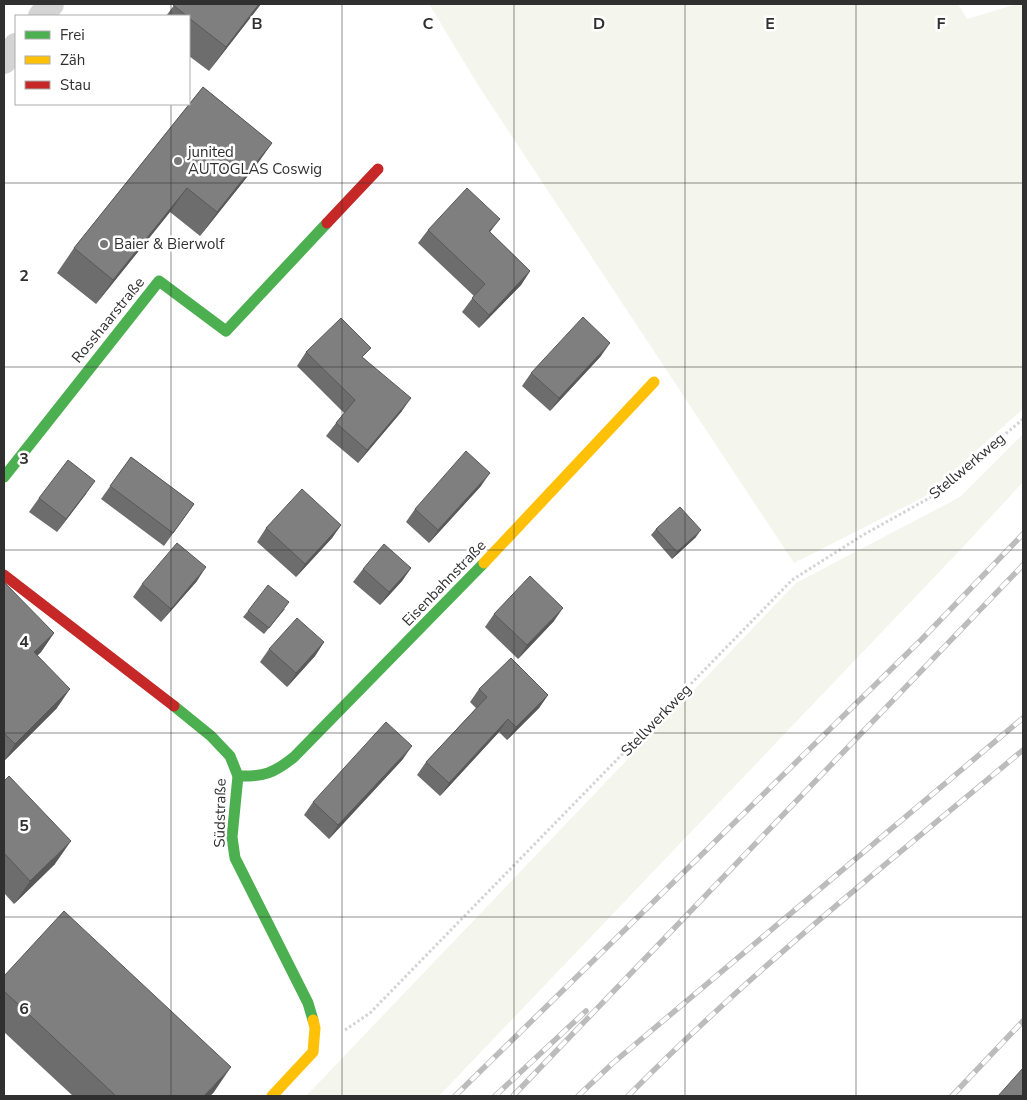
<svg xmlns="http://www.w3.org/2000/svg" width="1027" height="1100" font-family="'Nunito Sans',sans-serif">
<style>
.green{fill:#f4f5ec}
.lines{fill:none;stroke-linecap:round;stroke-linejoin:round}
.path{stroke:#d4d4d4;stroke-width:3;stroke-dasharray:2.5 2.5;stroke-linecap:butt}
.street{stroke:#d4d4d4;stroke-width:26}
.fast{stroke:#4caf50;stroke-width:11}
.slow{stroke:#ffc107;stroke-width:11}
.jam{stroke:#c62828;stroke-width:11}
.rail-casing{stroke:#bcbcbc;stroke-width:5.5}
.rail{stroke:#fff;stroke-width:4;stroke-dasharray:11;stroke-linecap:butt}
.wall{fill:#6d6d6d}
.shaded-wall{fill:#595959}
.building{fill:#7f7f7f;stroke:#595959}
.grid{fill:none;stroke:#303030;stroke-width:1;stroke-opacity:0.55}
.poi-dot{fill:#787878;stroke:#fff;stroke-width:2}
.labels{text-anchor:middle;dominant-baseline:central;stroke-width:5;stroke-linejoin:round;paint-order:stroke}
.poi-label{font-size:15px;fill:#303030;stroke:#fff;text-anchor:start}
.street-label{font-size:15px;fill:#303030;stroke:#fff}
.grid-label{font-size:16px;text-anchor:middle;font-weight:bold;fill:#303030;stroke:#fff;stroke-width:5;stroke-linejoin:round;paint-order:stroke}
</style>
<rect width="100%" height="100%" fill="#fff"/>
<g class="green">
<path d="M429,4H958L967,19L1017,4H1023V409L924,497L794,563L478,85Z"/>
<path d="M1023,434V482L964,546L439,1096H306L796,583L960,497Z"/>
</g>
<g class="lines">
<path class="path" d="M345,1030L370,1013L792,580L863,535L933,496L1023,419"/>
<g class="street">
<path d="M41,16L51,4"/>
<path d="M4,61L16,46"/>
</g>
<g class="fast">
<path d="M4,477L159,281L226,331L327,223"/>
<path d="M174,706L211,736L230,756L238,776L232,837L235,858L308,1003L313,1020"/>
<path d="M238,776C264,777 274,773 294,757L484,563"/>
</g>
<g class="slow">
<path d="M484,563L654,382"/>
<path d="M272,1096L313,1052L315,1028L313,1020"/>
</g>
<g class="jam">
<path d="M327,223L378,169"/>
<path d="M4,575L174,706"/>
</g>
<g class="rail-casing">
<g id="rail">
<path d="M455,1096L922,639L1023,534"/>
<path d="M495,1096L586,1011"/>
<path d="M513,1096L1023,565"/>
<path d="M578,1096L613,1063L1023,718"/>
<path d="M628,1096C751,971 889,862 1023,750"/>
<path d="M952,1096L1023,1021"/>
</g>
</g>
<use href="#rail" class="rail"/>
</g>
<g class="wall">
<path d="M175,4H261L209,71L189,56V16H166Z"/>
<path d="M203,87L272,143L255,167L200,236L170,212L96,304L57,273L74,248Z"/>
<path d="M428,230L490,232L530,271L521,285L479,328L462,312L474,296L418,243Z"/>
<path d="M306,352L364,358L402,411L358,463L326,436L336,423L344,413L297,366Z"/>
<path d="M601,356L550,411L522,386L531,373Z"/>
<path d="M131,457L194,504L164,546L101,499Z"/>
<path d="M481,486L429,543L406,522L415,509Z"/>
<path d="M86,494L57,532L29,512L39,498Z"/>
<path d="M341,525L332,538L296,577L257,542L266,528Z"/>
<path d="M656,529L696,537L672,559L651,535Z"/>
<path d="M411,568L402,581L380,605L353,582L363,569Z"/>
<path d="M197,581L161,622L133,597L142,584Z"/>
<path d="M4,585L54,633L41,652L37,656L57,708L4,761Z"/>
<path d="M285,609L264,634L243,617L248,611Z"/>
<path d="M494,614L554,621L518,659L485,627Z"/>
<path d="M324,642L315,656L287,687L260,662L269,649Z"/>
<path d="M479,689L548,695L539,708L507,740L499,732L440,796L417,775L426,762L476,708L470,702Z"/>
<path d="M403,759L329,839L304,815L313,802Z"/>
<path d="M4,781L55,864L14,904L4,893Z"/>
<path d="M4,976L214,1092L210,1096H73L4,1032Z"/>
</g>
<g class="shaded-wall">
<path d="M259,4H261L209,71L226,47Z"/>
<path d="M272,143L255,167L200,236L217,212Z"/>
<path d="M187,188L170,212L96,304L113,280Z"/>
<path d="M500,219L490,232L489,231Z"/>
<path d="M530,271L521,285L479,328L489,315Z"/>
<path d="M610,343L601,356L550,411L559,398Z"/>
<path d="M411,398L402,411L358,463L367,450Z"/>
<path d="M490,473L481,486L429,543L438,530Z"/>
<path d="M95,481L86,494L57,532L66,519Z"/>
<path d="M341,525L332,538L296,577L305,564Z"/>
<path d="M701,530L696,537L672,559L677,552Z"/>
<path d="M206,567L197,581L161,622L171,609Z"/>
<path d="M411,568L402,581L380,605L389,592Z"/>
<path d="M563,608L554,621L518,659L527,645Z"/>
<path d="M54,633L41,652L20,672L34,652Z"/>
<path d="M324,642L315,656L287,687L296,673Z"/>
<path d="M70,689L57,708L4,761L15,744Z"/>
<path d="M548,695L539,708L507,740L516,727Z"/>
<path d="M508,719L499,732L440,796L449,783Z"/>
<path d="M412,746L403,759L329,839L338,825Z"/>
<path d="M71,841L55,864L14,904L30,881Z"/>
<path d="M231,1067L214,1092L210,1096H204Z"/>
</g>
<g class="building">
<path d="M175,4H259L226,47L189,18V16H187L173,5Z"/>
<path d="M203,87L272,143L217,212L187,188L113,280L74,248Z"/>
<path d="M467,188L500,219L489,231L530,271L489,315L472,298L485,284L428,230Z"/>
<path d="M583,317L610,343L559,398L531,373Z"/>
<path d="M341,318L371,348L362,357L411,398L367,450L336,423L355,400L306,352Z"/>
<path d="M466,451L490,473L438,530L415,509Z"/>
<path d="M131,457L194,504L173,533L110,486Z"/>
<path d="M68,460L95,481L66,519L39,498Z"/>
<path d="M302,489L341,525L305,564L266,528Z"/>
<path d="M680,507L701,530L677,552L656,529Z"/>
<path d="M177,543L206,567L171,609L142,584Z"/>
<path d="M384,544L411,568L389,592L363,569Z"/>
<path d="M530,576L563,608L527,645L494,614Z"/>
<path d="M5,583L54,633L34,652L70,689L15,744L4,733V585Z"/>
<path d="M268,585L289,602L269,628L248,611Z"/>
<path d="M297,618L324,642L296,673L269,649Z"/>
<path d="M511,658L548,695L516,727L508,719L449,783L426,762L487,697L479,689Z"/>
<path d="M386,722L412,746L338,825L313,802Z"/>
<path d="M9,776L71,841L30,881L4,853V781Z"/>
<path d="M64,911L231,1067L204,1096H116L4,991V976Z"/>
<path d="M1023,1068V1096H998Z"/>
</g>
<path class="grid" d="M171,4V16M342,4V1096M514,4V1096M685,4V1096M856,4V1096M171,104V1096M4,183H1023M4,367H1023M4,550H1023M4,733H1023M4,917H1023"/>
<g class="poi-dot">
<circle cx="178" cy="161" r="5"/>
<circle cx="104" cy="244" r="5"/>
</g>
<g class="labels">
<g class="poi-label">
<text x="188" y="152">junited<tspan x="188" dy="17">AUTOGLAS Coswig</tspan></text>
<text x="114" y="244">Baier &amp; Bierwolf</text>
</g>
<g class="street-label">
<text transform="translate(108 320) rotate(-51)">Rosshaarstraße</text>
<text transform="translate(967 466) rotate(-40)">Stellwerkweg</text>
<text transform="translate(444 583) rotate(-46)">Eisenbahnstraße</text>
<text transform="translate(656 720) rotate(-46)">Stellwerkweg</text>
<text transform="translate(220 813) rotate(-89)">Südstraße</text>
</g>
</g>
<g class="grid-label">
<text x="257" y="29">B</text>
<text x="428" y="29">C</text>
<text x="599" y="29">D</text>
<text x="770" y="29">E</text>
<text x="941" y="29">F</text>
<text x="24" y="281">2</text>
<text x="24" y="464">3</text>
<text x="24" y="647">4</text>
<text x="24" y="831">5</text>
<text x="24" y="1014">6</text>
</g>
<rect width="1027" height="1100" fill="none" stroke="#303030" stroke-width="10"/>
<rect x="15" y="15" width="175" height="90" fill="#ffffff" stroke="#acacac"/>
<rect x="25" y="31" width="25" height="8" fill="#4caf50" stroke="#acacac"/>
<text x="60" y="40" font-size="15" fill="#303030">Frei</text>
<rect x="25" y="56" width="25" height="8" fill="#ffc107" stroke="#acacac"/>
<text x="60" y="65" font-size="15" fill="#303030">Zäh</text>
<rect x="25" y="81" width="25" height="8" fill="#c62828" stroke="#acacac"/>
<text x="60" y="90" font-size="15" fill="#303030">Stau</text>
</svg>
